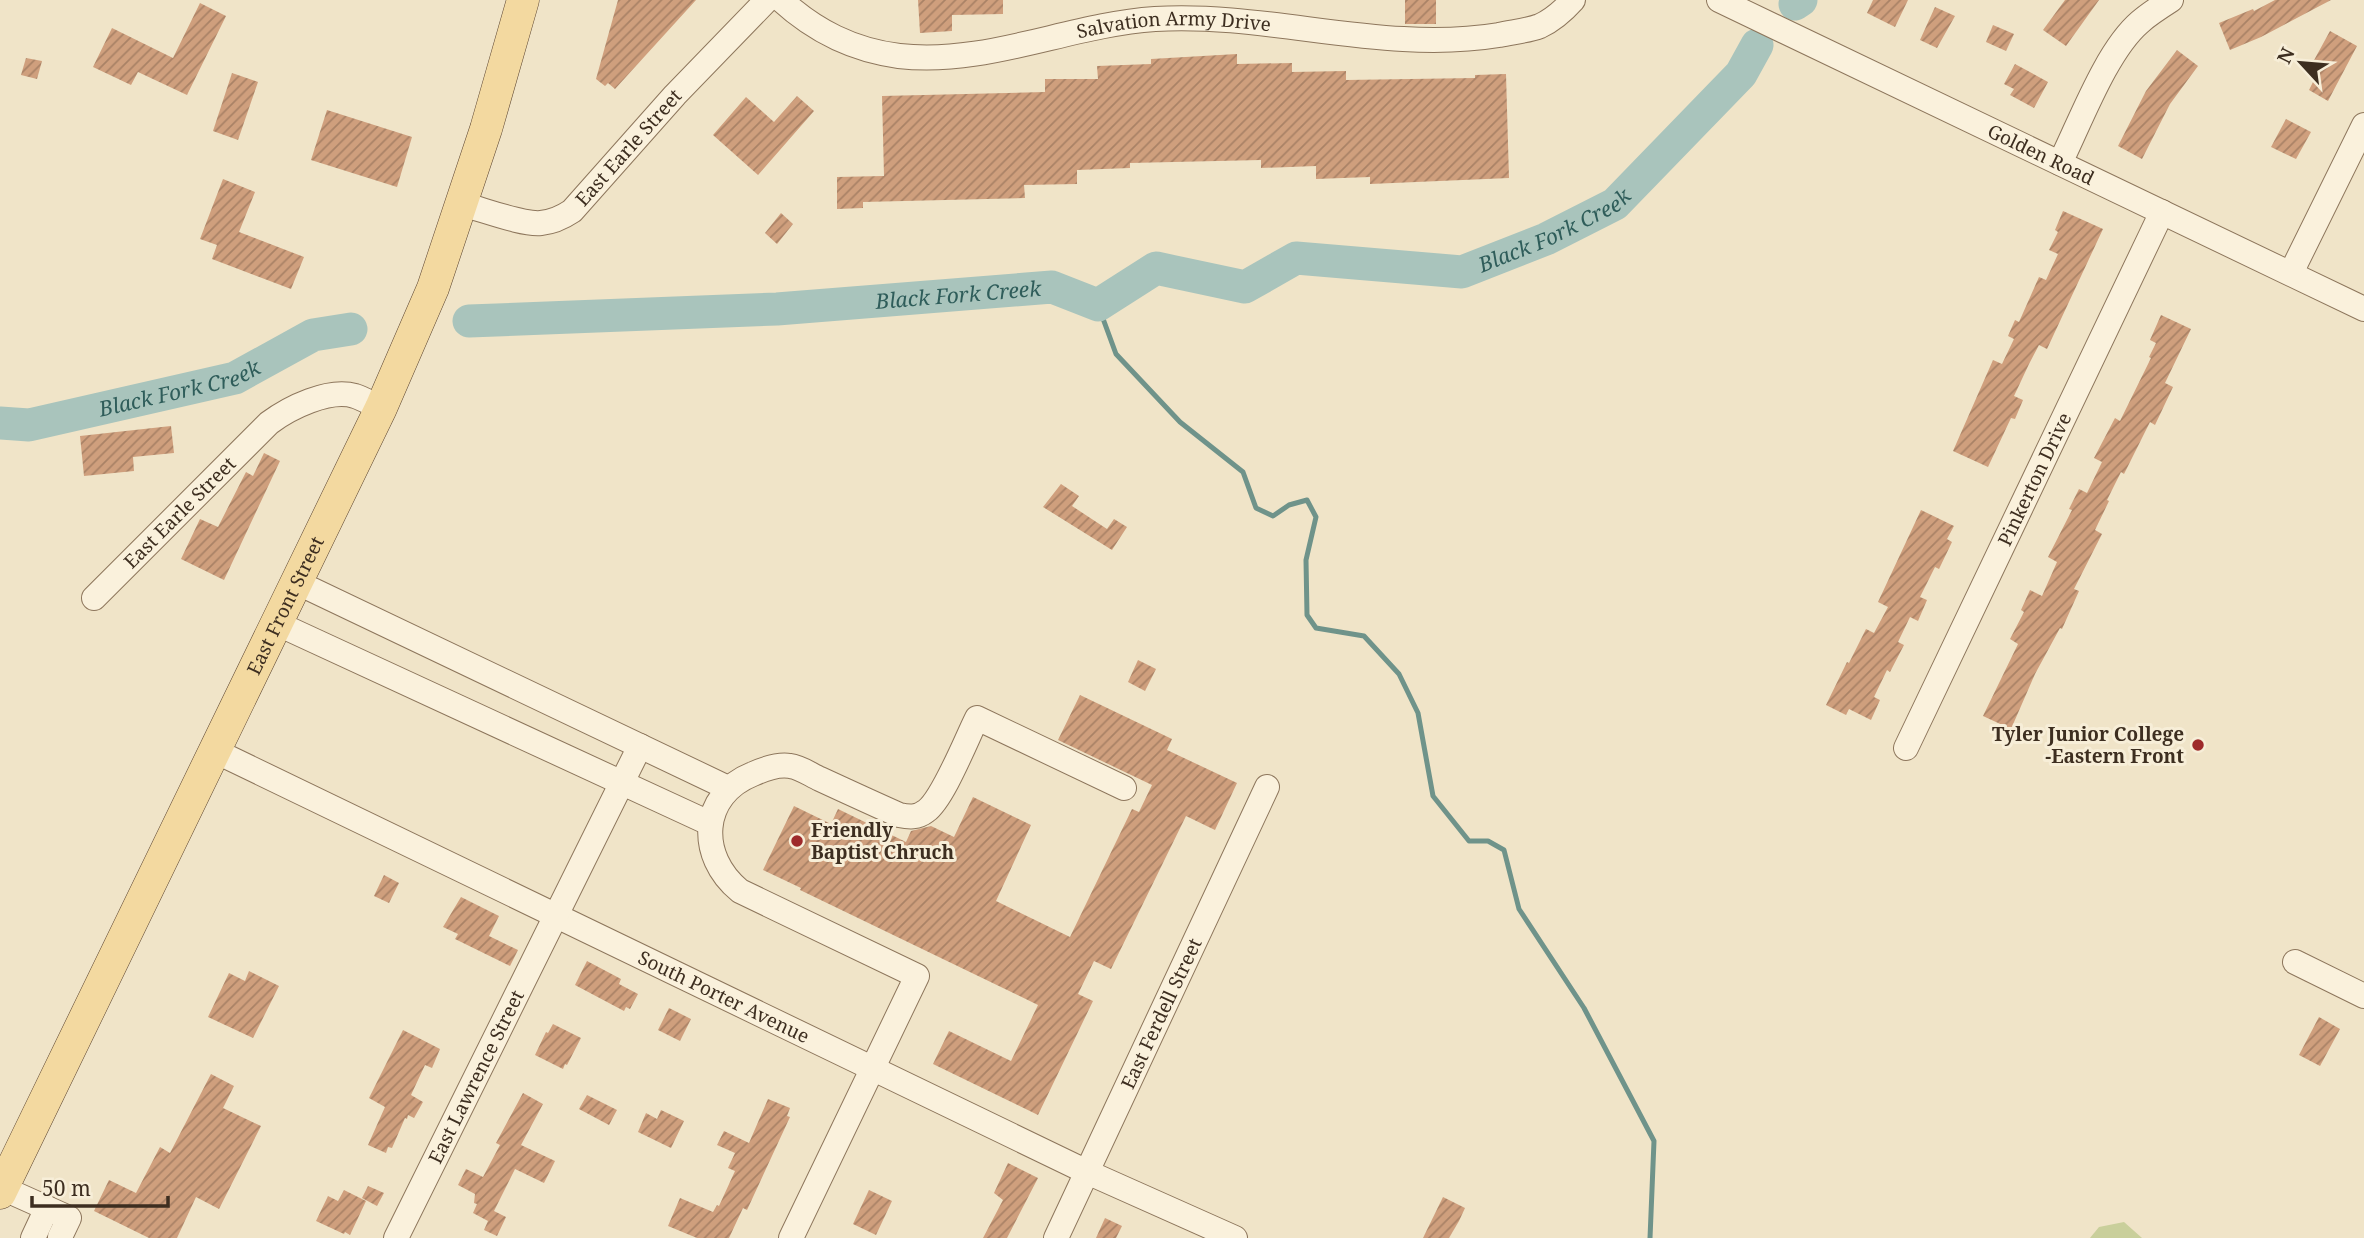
<svg xmlns="http://www.w3.org/2000/svg" width="2364" height="1238" font-family="'Noto Serif',serif">
<style>
.pitch{fill:#c9cf9b}
.lines{fill:none;stroke-linecap:round;stroke-linejoin:round}
.stream{stroke:#6f938a;stroke-width:5}
.river{stroke:#a9c4bc;stroke-width:33}
.building{fill:url(#building-hatch)}
.minor-casing{stroke:#8d765c;stroke-width:26}
.major-casing{stroke:#5b4430;stroke-width:33}
.minor{stroke:#faf1dc;stroke-width:24}
.major{stroke:#f3d9a0;stroke-width:32}
.poi-dot{fill:#9e2a2b;stroke:#f7eed8;stroke-width:2.5}
.labels{text-anchor:middle;dominant-baseline:central;stroke-width:6;stroke-linejoin:round;paint-order:stroke}
.street-label{font-size:19px;fill:#3d2e20;stroke:#f7eed8}
.poi-label{font-size:19px;font-weight:bold;fill:#3d2e20;stroke:#f7eed8;text-anchor:end}
.water-label{font-size:21px;font-style:italic;fill:#2f5d5a;stroke:#f7eed8}
</style>
<defs>
<pattern id="building-hatch" width="6" height="6" patternUnits="userSpaceOnUse" patternTransform="scale(1.75)"><rect width="6" height="6" fill="#cf9f7d"/><path d="M-1 1l2-2M0 6l6-6M5 7l2-2" fill="none" stroke="#a98266"/></pattern>
</defs>
<rect width="100%" height="100%" fill="#f0e4c8"/>
<path class="pitch" d="M2124,1222L2142,1238H2090L2099,1227Z"/>
<g class="lines">
<path class="stream" d="M1098,305L1116,354L1180,422L1243,472L1256,508L1273,516L1289,505L1307,500L1316,517L1306,560L1307,615L1316,628L1364,636L1399,674L1418,713L1433,796L1469,841H1488L1504,850L1519,909L1584,1008L1654,1141L1650,1238"/>
<g class="river">
<path d="M1795,4L1801,0"/>
<path id="s1" d="M469,321L777,309L1052,287L1098,305L1156,268L1245,287L1296,258L1462,272L1546,239L1615,204L1741,74L1757,45"/>
<path id="s2" d="M0,423L29,425L235,378L313,335L351,329"/>
</g>
</g>
<g class="building">
<path d="M618,0H696L615,89L608,83L605,86L596,79Z"/>
<path d="M918,0H1003V14L952,15V31L920,33Z"/>
<rect x="1405" y="0" width="31" height="24"/>
<path d="M1873,0H1908L1895,27L1867,13Z"/>
<path d="M2065,0H2099L2066,46L2043,30Z"/>
<path d="M2275,0H2331L2261,37L2230,50L2219,23L2253,9L2254,11Z"/>
<path d="M200,3L226,16L187,95L138,72L131,85L93,67L112,28L173,58Z"/>
<path d="M1935,7L1955,16L1937,48L1920,40Z"/>
<path d="M1993,25L2014,34L2006,51L1986,42Z"/>
<path d="M2330,31L2357,46L2328,101L2309,90L2315,78L2307,73Z"/>
<path d="M2177,50L2198,66L2170,104L2142,159L2118,146L2146,91Z"/>
<path d="M1237,54V64L1292,63V72L1346,71V80L1475,78V75L1506,74L1509,178L1370,184V177L1316,179V166L1261,168V160L1130,163V168L1077,170V184L1024,185L1025,198L863,202V208L837,209V177L884,176L882,96L1045,92V79H1098L1097,66L1151,64V59Z"/>
<path d="M26,58L42,61L37,79L21,75Z"/>
<path d="M2015,64L2048,82L2034,108L2010,95L2014,89L2004,84Z"/>
<path d="M232,73L258,82L238,140L213,131Z"/>
<path d="M797,96L814,111L758,175L713,135L746,97L774,122Z"/>
<path d="M327,110L412,137L397,187L311,160Z"/>
<path d="M2286,119L2311,132L2296,159L2271,147Z"/>
<path d="M223,179L255,192L239,232L304,257L291,289L212,259L217,245L200,239Z"/>
<path d="M2063,211L2103,229L2047,349L2039,345L2029,364L2014,396L2023,400L2015,419L2011,418L1988,467L1953,451L1993,360L2002,364L2014,339L2008,336L2015,320L2019,322L2039,277L2046,280L2058,254L2049,250L2058,232L2055,230Z"/>
<path d="M781,213L793,224L777,244L765,233Z"/>
<path d="M2161,315L2191,329L2165,383L2173,387L2155,425L2150,422L2124,474L2121,472L2107,500L2109,501L2095,530L2102,534L2074,589L2079,591L2062,629L2060,628L2035,674L2011,729L1983,716L2018,644L2010,639L2024,612L2021,610L2030,590L2042,596L2057,562L2048,557L2072,510L2069,509L2079,489L2087,493L2102,462L2094,458L2115,418L2120,421L2151,358L2149,357L2156,343L2150,340Z"/>
<path d="M171,426L174,453L133,457L134,471L84,476L80,436Z"/>
<path d="M264,453L280,461L224,580L181,559L200,519L218,527L246,472L253,476Z"/>
<path d="M1061,484L1079,496L1072,506L1107,529L1114,519L1127,527L1112,550L1043,507Z"/>
<path d="M1921,510L1954,526L1947,539L1952,542L1939,569L1935,567L1920,597L1927,600L1918,621L1910,617L1898,642L1904,645L1890,672L1887,670L1874,697L1880,700L1871,720L1849,709L1846,715L1826,705L1847,662L1849,663L1866,629L1874,633L1888,607L1878,602Z"/>
<path d="M1138,660L1156,669L1145,691L1128,682Z"/>
<path d="M1080,695L1172,739L1167,750L1237,783L1215,830L1186,816L1111,969L1094,961L1078,994L1093,1001L1038,1115L933,1064L949,1031L1011,1061L1038,1005L800,890L801,888L763,870L794,806L831,824L838,809L906,842L911,831L931,826L954,837L973,797L1031,825L996,901L1070,937L1132,809L1139,812L1152,785L1058,740Z"/>
<path d="M384,875L399,883L389,903L374,896Z"/>
<path d="M461,897L499,916L489,936L518,950L510,966L455,939L458,934L443,927Z"/>
<path d="M587,961L621,979L619,984L638,994L630,1009L626,1007L624,1011L575,985Z"/>
<path d="M249,971L279,986L253,1038L208,1017L229,973L245,981Z"/>
<path d="M669,1008L691,1019L680,1041L658,1030Z"/>
<path d="M2319,1017L2340,1029L2320,1066L2299,1055Z"/>
<path d="M553,1024L581,1038L567,1065L565,1064L563,1069L535,1055L546,1032L548,1033Z"/>
<path d="M403,1030L440,1049L432,1068L425,1065L411,1095L423,1102L414,1118L408,1115L407,1119L405,1118L392,1148L388,1147L386,1153L368,1145L385,1107L369,1098Z"/>
<path d="M211,1074L234,1086L223,1108L261,1126L219,1209L196,1197L177,1238H149L94,1211L109,1180L136,1193L160,1147L170,1153Z"/>
<path d="M523,1093L543,1104L521,1145L555,1161L544,1183L515,1169L494,1211L506,1217L497,1236L484,1230L488,1221L473,1213L477,1204L474,1203L475,1194L458,1185L466,1169L483,1177L500,1145L496,1143Z"/>
<path d="M587,1095L617,1110L609,1125L579,1109Z"/>
<path d="M768,1099L790,1108L787,1116L790,1117L747,1210L743,1208L729,1238H697L668,1226L680,1198L713,1212L717,1205L719,1206L735,1171L728,1168L735,1153L717,1145L724,1131L749,1143Z"/>
<path d="M661,1110L684,1121L671,1148L638,1132L646,1113L657,1119Z"/>
<path d="M1008,1163L1038,1178L1007,1238H983L1003,1200L994,1193Z"/>
<path d="M368,1186L384,1193L377,1206L362,1198Z"/>
<path d="M344,1190L366,1201L350,1235L345,1232L344,1234L316,1221L328,1196L338,1201Z"/>
<path d="M869,1190L892,1201L876,1235L853,1224Z"/>
<path d="M1443,1197L1465,1208L1459,1221L1449,1238H1423Z"/>
<path d="M1105,1218L1122,1226L1116,1238H1096Z"/>
</g>
<g class="lines">
<g class="minor-casing">
<g id="minor">
<path id="s3" d="M781,0C815,31 852,50 899,56C986,66 1068,25 1155,19C1269,12 1384,54 1499,35C1512,32 1527,31 1540,26C1553,20 1564,10 1573,0"/>
<path id="s4" d="M1719,0L2364,309"/>
<path d="M2060,163C2080,123 2106,51 2140,22C2149,14 2160,7 2171,0"/>
<path id="s5" d="M461,204C482,209 522,225 541,223C552,222 563,217 572,211L675,95L767,0"/>
<path d="M2291,273L2364,125"/>
<path d="M296,582L728,788"/>
<path id="s6" d="M94,598L269,423C289,408 329,388 355,396C364,399 372,404 381,408"/>
<path d="M276,623L709,823"/>
<path id="s7" d="M1906,748L2162,212"/>
<path id="s8" d="M215,751L1087,1172L1235,1238"/>
<path d="M2295,962L2364,996"/>
<path d="M2,1188L69,1218L60,1237"/>
<path d="M33,1238L47,1208"/>
<path id="s9" d="M396,1238L640,746"/>
<path d="M791,1238L917,976L740,891C697,856 700,795 753,774C764,769 778,764 790,766C800,767 811,775 820,779C846,791 872,803 899,815C909,817 917,818 926,811C943,799 966,740 977,718L1124,788"/>
<path id="s10" d="M1056,1238L1267,787"/>
</g>
</g>
<g class="major-casing">
<g id="major">
<path id="s11" d="M0,1193L381,408L433,288L486,129L523,0"/>
</g>
</g>
<use href="#minor" class="minor"/>
<use href="#major" class="major"/>
</g>
<g class="poi-dot">
<circle cx="2198" cy="745" r="7"/>
<circle cx="797" cy="841" r="7"/>
</g>
<g class="labels">
<g class="street-label">
<text stroke="none"><textPath href="#s3" startOffset="411">Salvation Army Drive</textPath></text>
<text stroke="none"><textPath href="#s5" startOffset="201">East Earle Street</textPath></text>
<text stroke="none"><textPath href="#s4" startOffset="357">Golden Road</textPath></text>
<text stroke="none"><textPath href="#s7" startOffset="298">Pinkerton Drive</textPath></text>
<text stroke="none"><textPath href="#s6" startOffset="121">East Earle Street</textPath></text>
<text stroke="none"><textPath href="#s11" startOffset="653">East Front Street</textPath></text>
<text stroke="none"><textPath href="#s8" startOffset="565">South Porter Avenue</textPath></text>
<text stroke="none"><textPath href="#s10" startOffset="248">East Ferdell Street</textPath></text>
<text stroke="none"><textPath href="#s9" startOffset="180">East Lawrence Street</textPath></text>
</g>
<g class="poi-label">
<text x="2184" y="734">Tyler Junior College<tspan x="2184" dy="22">-Eastern Front</tspan></text>
<text x="811" y="830" text-anchor="start">Friendly<tspan x="811" dy="22">Baptist Chruch</tspan></text>
</g>
<g class="water-label">
<text stroke="none"><textPath href="#s1" startOffset="1120">Black Fork Creek</textPath></text>
<text stroke="none"><textPath href="#s1" startOffset="490">Black Fork Creek</textPath></text>
<text stroke="none"><textPath href="#s2" startOffset="184">Black Fork Creek</textPath></text>
</g>
</g>
<g transform="translate(2301 63) rotate(296)" stroke="#f7eed8" stroke-width="5" paint-order="stroke">
<path d="M0-5L12 26L0 18L-12 26Z" fill="#3d2e20"/>
<text y="-10" font-size="19" font-weight="bold" text-anchor="middle" fill="#3d2e20">N</text>
</g>
<path d="M32 1196v10h136v-10" fill="none" stroke="#3d2e20" stroke-width="3.5"/>
<text x="42" y="1196" font-size="21" fill="#3d2e20" stroke="#f7eed8" stroke-width="5" paint-order="stroke">50 m</text>
</svg>
